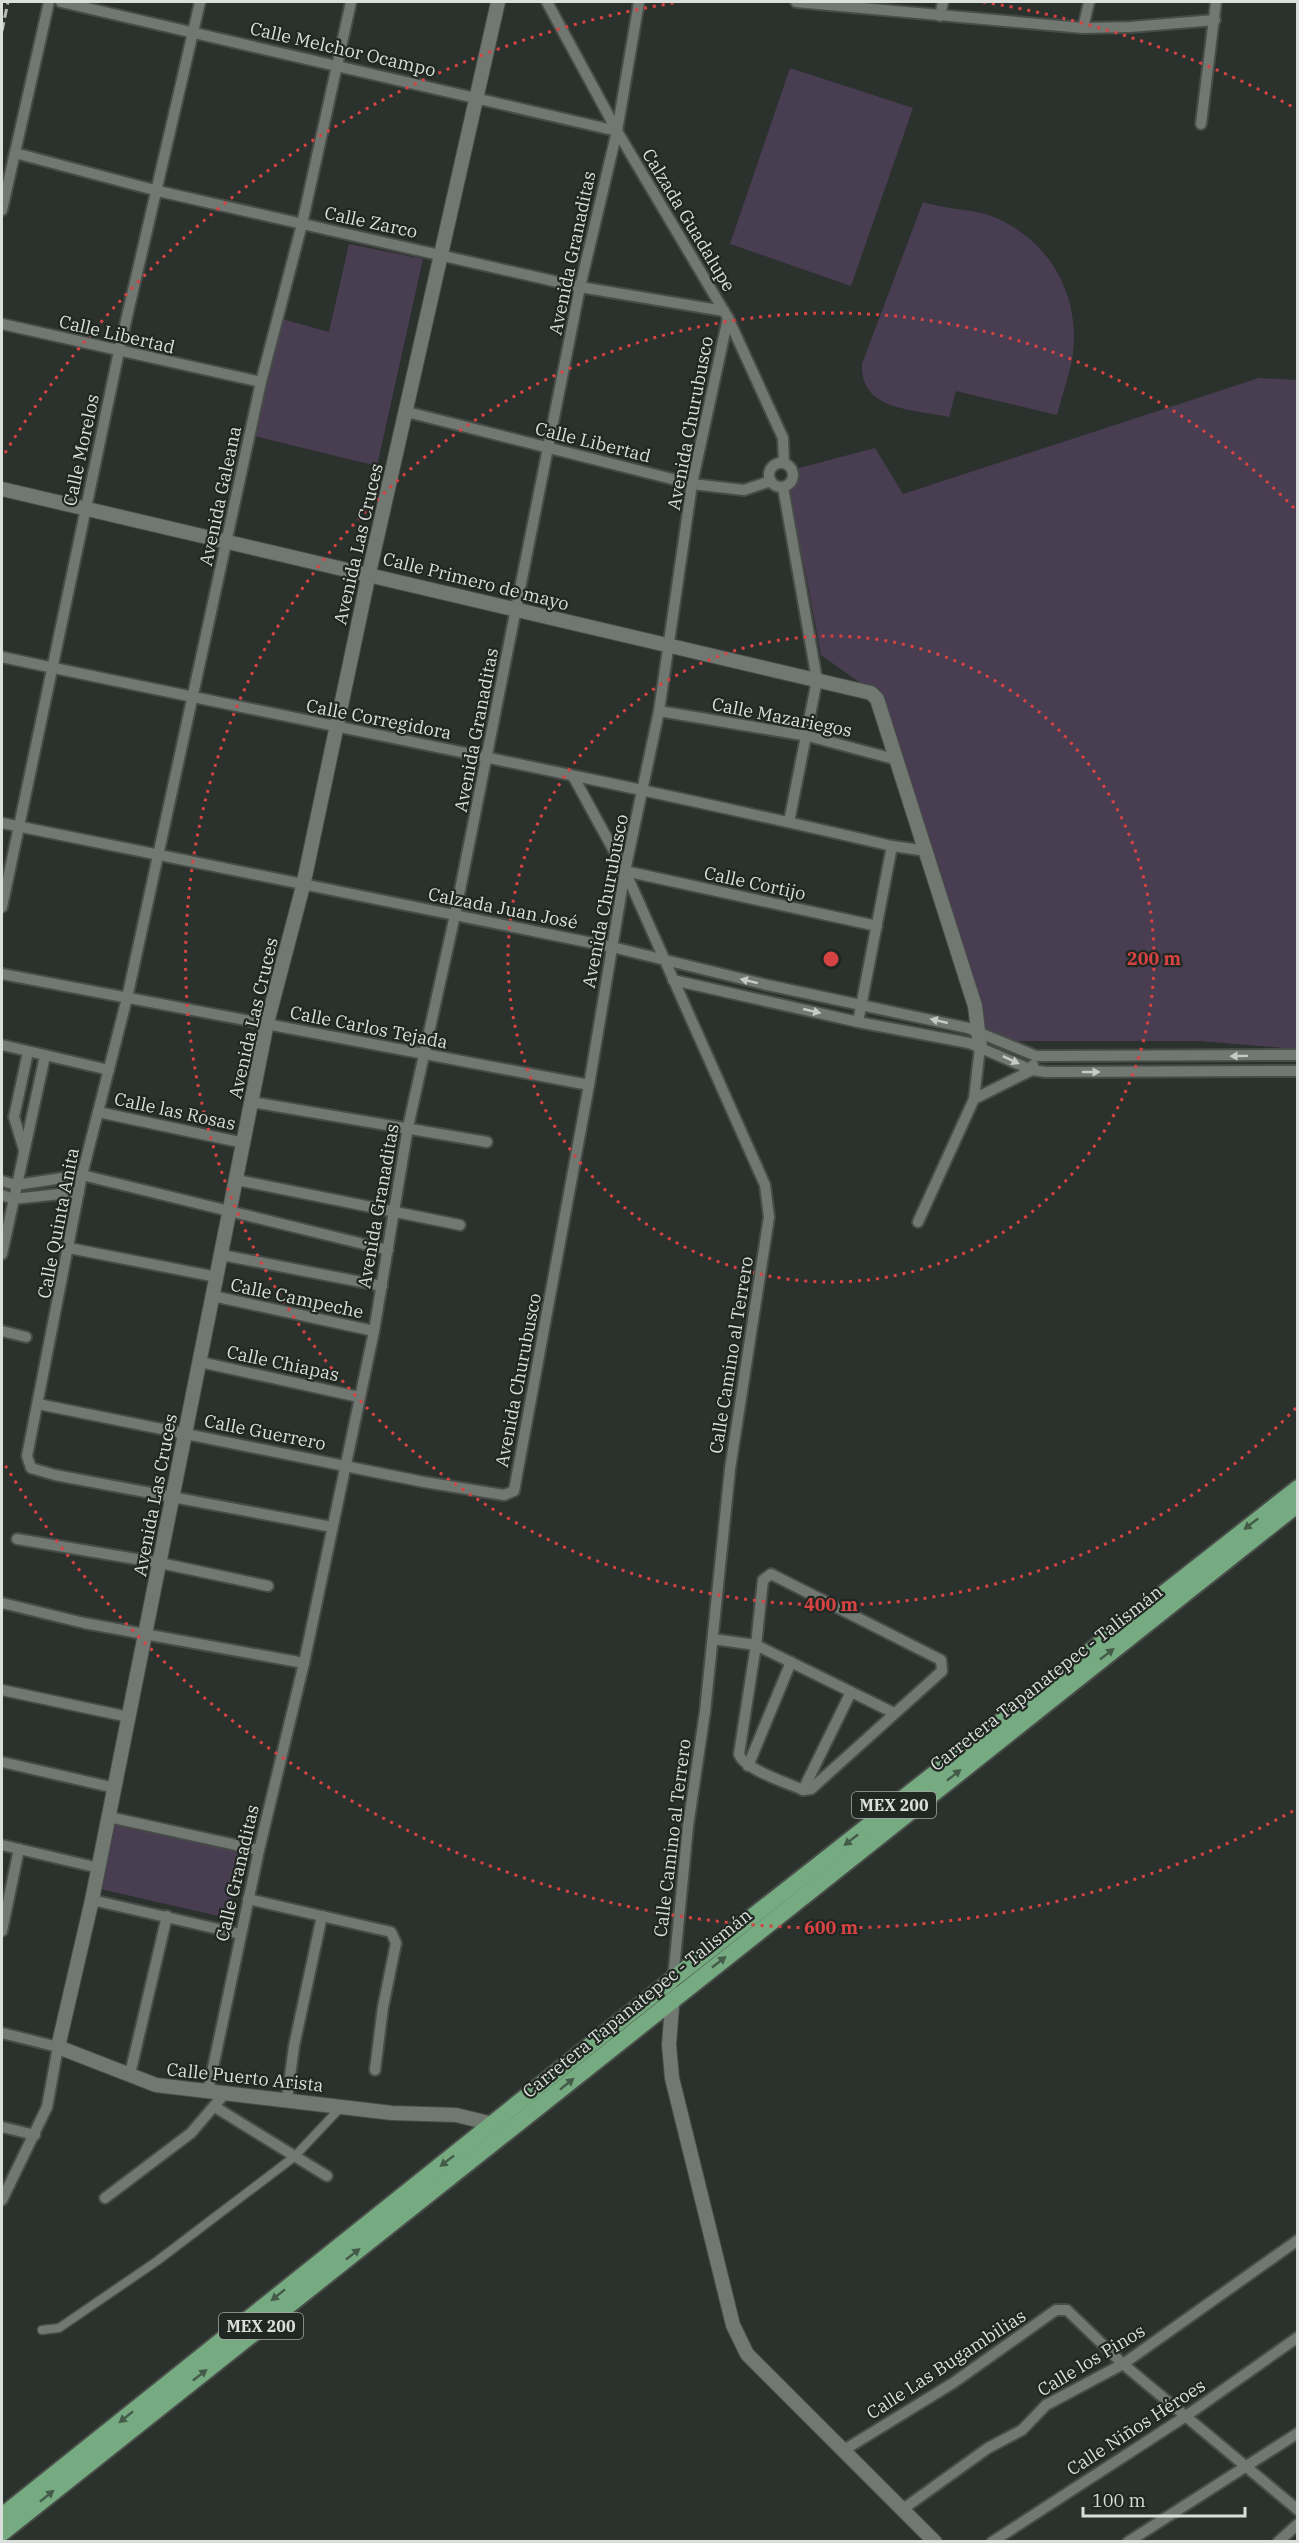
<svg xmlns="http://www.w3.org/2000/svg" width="1299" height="2543" font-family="'IBM Plex Serif',serif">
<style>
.green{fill:#493d52}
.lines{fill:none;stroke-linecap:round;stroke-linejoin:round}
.pedestrian-casing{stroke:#474c48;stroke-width:11}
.minor-casing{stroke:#474c48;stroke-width:14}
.tertiary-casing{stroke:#474c48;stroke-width:16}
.trunk-casing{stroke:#474c48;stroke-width:20}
.pedestrian{stroke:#717872;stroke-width:8}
.minor{stroke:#717872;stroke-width:10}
.tertiary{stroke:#717872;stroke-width:14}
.trunk{stroke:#76aa80;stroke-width:16}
.rail{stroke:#b7bbb7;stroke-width:3;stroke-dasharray:9 4.5;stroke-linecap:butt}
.oneway{fill:#c6cac6}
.oneway2{fill:#435b48}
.ring{fill:none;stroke:#d74343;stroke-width:3;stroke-dasharray:3 6}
.labels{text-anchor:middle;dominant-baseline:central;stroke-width:4.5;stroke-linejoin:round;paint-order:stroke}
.shield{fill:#212722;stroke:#a3a8a4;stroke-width:1.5}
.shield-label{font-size:16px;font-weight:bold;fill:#dbdfdb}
.street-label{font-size:18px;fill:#dbdfdb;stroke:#212722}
.centre{fill:#d74343;stroke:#212722;stroke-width:3}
.ring-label{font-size:18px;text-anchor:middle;font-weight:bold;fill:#d74343;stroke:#212722;stroke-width:4.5;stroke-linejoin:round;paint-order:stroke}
</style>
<rect width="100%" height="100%" fill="#2b312c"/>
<g class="green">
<path d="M790,68L913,108L851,286L730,244Z"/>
<path d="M923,202C947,210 971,208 994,217C1049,240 1080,294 1073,353C1070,374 1062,395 1057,415L956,391L949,417C912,409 860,411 862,364Z"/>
<path d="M349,244L423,259L377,466L250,435L275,317L329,332Z"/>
<path d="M1259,378L1297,380V1049L1200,1041H1005L971,1018L921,840L866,687L821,655L805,569L787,495L799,468L875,448L903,494Z"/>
<path d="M114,1818L248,1849L227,1918L96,1888Z"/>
</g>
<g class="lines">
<g class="pedestrian-casing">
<path id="pedestrian" d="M42,2330L59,2328L157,2261L294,2157L342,2106"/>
</g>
<g class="minor-casing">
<g id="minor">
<path d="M61,2L617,131"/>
<path d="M547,2L617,131L728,318L783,438L784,463"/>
<path d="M796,2L1083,28L1130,27L1215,20"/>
<path d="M940,16L943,2"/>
<path d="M1083,28L1089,2"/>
<path d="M1201,124L1216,2"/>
<path d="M15,153L158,191L580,287L724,311"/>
<path d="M2,210L49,2"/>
<path d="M2,324L261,382"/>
<path d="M407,412L692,484L744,490L771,481"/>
<circle cx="781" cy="475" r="12"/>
<path d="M783,487L817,680L789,822"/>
<path d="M2,657C298,720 597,777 892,846L927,851"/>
<path d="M659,711L808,736L898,760"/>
<path d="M573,776L625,871L765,1185L769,1217L730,1469L705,1712L688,1826L673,1979"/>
<path d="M2,823L612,947L763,984L968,1028L1036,1056L1298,1055"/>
<path d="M625,871L877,926"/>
<path d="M2,907L119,351L200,2"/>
<path d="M2,974L589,1085"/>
<path d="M673,980L858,1022L969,1043L1032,1070L1046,1072L1298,1071"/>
<path d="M858,1022L892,846"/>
<path d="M2,1045L109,1070"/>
<path d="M974,1099L980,1047"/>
<path d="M252,1102L487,1142"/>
<path d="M98,1112L244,1143"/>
<path d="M24,1150L14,1117L28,1052"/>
<path d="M237,1180L460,1225"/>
<path d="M2,1181L16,1185L82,1175L388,1250"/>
<path d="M2,1195L13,1199L79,1192"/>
<path d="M918,1222L974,1099L1032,1070L1033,1065"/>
<path d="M69,1248L217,1277"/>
<path d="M2,1254L45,1056"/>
<path d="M222,1255L382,1286"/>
<path d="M213,1296L374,1331"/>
<path d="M2,1331L26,1337"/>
<path d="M200,1362L359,1397"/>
<path d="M38,1404L424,1482L504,1495L514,1491L589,1085L625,871L659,711L692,484L728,318"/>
<path d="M332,1527L55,1475L31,1468L27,1456L82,1175L127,998L261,382L302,224L351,2"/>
<path d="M17,1539L160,1563L268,1586"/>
<path d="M2,1603L84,1623L304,1663"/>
<path d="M713,1639L756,1645L739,1754C743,1769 788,1783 803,1790L811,1789L942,1671L941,1660L771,1574L763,1580L756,1645L894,1713"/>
<path d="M2,1690L129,1717"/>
<path d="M2,1762L115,1788"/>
<path d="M748,1766L791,1662"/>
<path d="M803,1790L851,1692"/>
<path d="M109,1817L259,1850"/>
<path d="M2,1845L99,1868"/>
<path d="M248,1899L391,1932L396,1943L383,2007L375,2070"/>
<path d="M92,1900L240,1934"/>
<path d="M2,1931L19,1849"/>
<path d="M2,2033L58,2047L47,2107L2,2200"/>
<path d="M130,2074L167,1916"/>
<path d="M208,2091L259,1850L304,1663L374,1331L408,1127L455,915L580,287L617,131L639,2"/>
<path d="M287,2099L294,2046L322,1916"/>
<path d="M215,2107L327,2176"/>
<path d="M2,2127L35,2135"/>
<path d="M105,2198L191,2133L226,2092"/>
<path d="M844,2450L953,2383L1056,2310H1067L1123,2364L1298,2510"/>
<path d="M903,2509L988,2448L1022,2430L1046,2405L1123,2364L1298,2240"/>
<path d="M992,2542L1186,2416L1298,2337"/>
<path d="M1128,2542L1298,2433"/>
<path d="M1278,2542L1298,2524"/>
</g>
</g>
<g class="tertiary-casing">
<g id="tertiary">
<path d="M2,489L871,693L877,699L975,1006L980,1047"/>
<path d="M673,1993L669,2045L672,2078L733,2325L747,2354L935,2542"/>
<path d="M493,2124L456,2115L392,2113L156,2085L58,2047L92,1900L267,1023L303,886L369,573L498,2"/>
</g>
</g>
<g class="trunk-casing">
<g id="trunk">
<path d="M2,2516L673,1979L1298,1488"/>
<path d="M2,2533L1298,1504"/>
</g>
</g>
<use href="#pedestrian" class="pedestrian"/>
<use href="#minor" class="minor"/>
<use href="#tertiary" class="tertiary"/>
<use href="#trunk" class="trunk"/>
<path class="rail" d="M2,31L8,2"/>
</g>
<defs><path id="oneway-solid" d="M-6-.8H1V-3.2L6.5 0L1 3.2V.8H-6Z" transform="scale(1.5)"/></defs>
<g class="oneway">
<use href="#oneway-solid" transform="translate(749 981) rotate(-166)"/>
<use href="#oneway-solid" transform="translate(812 1011) rotate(13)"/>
<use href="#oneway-solid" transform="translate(939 1021) rotate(-167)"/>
<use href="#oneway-solid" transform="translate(1239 1056) rotate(179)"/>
<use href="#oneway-solid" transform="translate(1011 1060) rotate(25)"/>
<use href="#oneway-solid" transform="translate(1091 1072)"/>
</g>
<g class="oneway2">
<use href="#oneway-solid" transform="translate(1251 1524) rotate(142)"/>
<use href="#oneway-solid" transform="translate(1107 1654) rotate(-38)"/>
<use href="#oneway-solid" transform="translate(954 1775) rotate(-38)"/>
<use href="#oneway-solid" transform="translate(851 1840) rotate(142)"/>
<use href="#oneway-solid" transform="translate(719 1962) rotate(-38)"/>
<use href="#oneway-solid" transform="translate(567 2084) rotate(-39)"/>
<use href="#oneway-solid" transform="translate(447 2161) rotate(142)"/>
<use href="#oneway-solid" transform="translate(353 2254) rotate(-38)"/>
<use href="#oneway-solid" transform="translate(278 2295) rotate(141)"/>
<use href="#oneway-solid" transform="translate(200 2375) rotate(-38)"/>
<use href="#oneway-solid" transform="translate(126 2417) rotate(141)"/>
<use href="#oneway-solid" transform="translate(47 2496) rotate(-39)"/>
</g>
<g class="ring">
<circle cx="831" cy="959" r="323"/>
<path d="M1296 1408A646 646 0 1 1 1296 510"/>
<path d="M1293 1811A969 969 0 0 1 5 1465M5 453A969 969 0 0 1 679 2M983 2A969 969 0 0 1 1293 107"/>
</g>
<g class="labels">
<g class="shield">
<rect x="852" y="1792" width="84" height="26" rx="4.5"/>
<rect x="219" y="2313" width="84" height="26" rx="4.5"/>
</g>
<g class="shield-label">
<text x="894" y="1805">MEX 200</text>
<text x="261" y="2326">MEX 200</text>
</g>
<g class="street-label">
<text transform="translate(343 49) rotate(13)">Calle Melchor Ocampo</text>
<text transform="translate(689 220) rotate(59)">Calzada Guadalupe</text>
<text transform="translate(371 222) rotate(12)">Calle Zarco</text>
<text transform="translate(572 253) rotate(-78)">Avenida Granaditas</text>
<text transform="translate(117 334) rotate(13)">Calle Libertad</text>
<text transform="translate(690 423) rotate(-79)">Avenida Churubusco</text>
<text transform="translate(593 442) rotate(14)">Calle Libertad</text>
<text transform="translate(81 450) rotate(-78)">Calle Morelos</text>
<text transform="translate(220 496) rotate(-78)">Avenida Galeana</text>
<text transform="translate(358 544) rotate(-77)">Avenida Las Cruces</text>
<text transform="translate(476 581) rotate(14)">Calle Primero de mayo</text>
<text transform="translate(782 717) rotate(11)">Calle Mazariegos</text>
<text transform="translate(379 719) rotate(11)">Calle Corregidora</text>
<text transform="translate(476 730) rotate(-79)">Avenida Granaditas</text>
<text transform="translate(755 883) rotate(12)">Calle Cortijo</text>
<text transform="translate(605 901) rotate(-79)">Avenida Churubusco</text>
<text transform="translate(503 908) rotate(11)">Calzada Juan José</text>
<text transform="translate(253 1018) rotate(-77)">Avenida Las Cruces</text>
<text transform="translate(369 1027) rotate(11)">Calle Carlos Tejada</text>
<text transform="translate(175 1111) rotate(12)">Calle las Rosas</text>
<text transform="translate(378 1206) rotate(-80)">Avenida Granaditas</text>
<text transform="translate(58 1223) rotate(-79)">Calle Quinta Anita</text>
<text transform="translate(297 1298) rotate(12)">Calle Campeche</text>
<text transform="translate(731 1355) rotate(-81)">Calle Camino al Terrero</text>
<text transform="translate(283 1363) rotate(12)">Calle Chiapas</text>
<text transform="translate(518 1380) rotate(-79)">Avenida Churubusco</text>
<text transform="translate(265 1432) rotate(11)">Calle Guerrero</text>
<text transform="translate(155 1495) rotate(-79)">Avenida Las Cruces</text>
<text transform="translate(1046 1678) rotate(-38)">Carretera Tapanatepec - Talismán</text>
<text transform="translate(672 1838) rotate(-83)">Calle Camino al Terrero</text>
<text transform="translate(237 1873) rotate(-77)">Calle Granaditas</text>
<text transform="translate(637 2003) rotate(-39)">Carretera Tapanatepec - Talismán</text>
<text transform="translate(245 2077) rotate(6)">Calle Puerto Arista</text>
<text transform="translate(1091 2360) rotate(-31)">Calle los Pinos</text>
<text transform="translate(946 2364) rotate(-33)">Calle Las Bugambilias</text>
<text transform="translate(1136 2427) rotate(-33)">Calle Niños Héroes</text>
</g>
</g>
<circle cx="831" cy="959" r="9" class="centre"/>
<g class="ring-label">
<text x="1154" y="965">200 m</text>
<text x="831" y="1611">400 m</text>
<text x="831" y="1934">600 m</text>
</g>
<rect width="1299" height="2543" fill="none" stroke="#dbdfdb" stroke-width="6"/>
<path d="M1083 2507v9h162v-9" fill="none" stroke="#dbdfdb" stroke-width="3"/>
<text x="1092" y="2507" font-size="18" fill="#dbdfdb" stroke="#212722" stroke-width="4.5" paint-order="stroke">100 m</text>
</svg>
